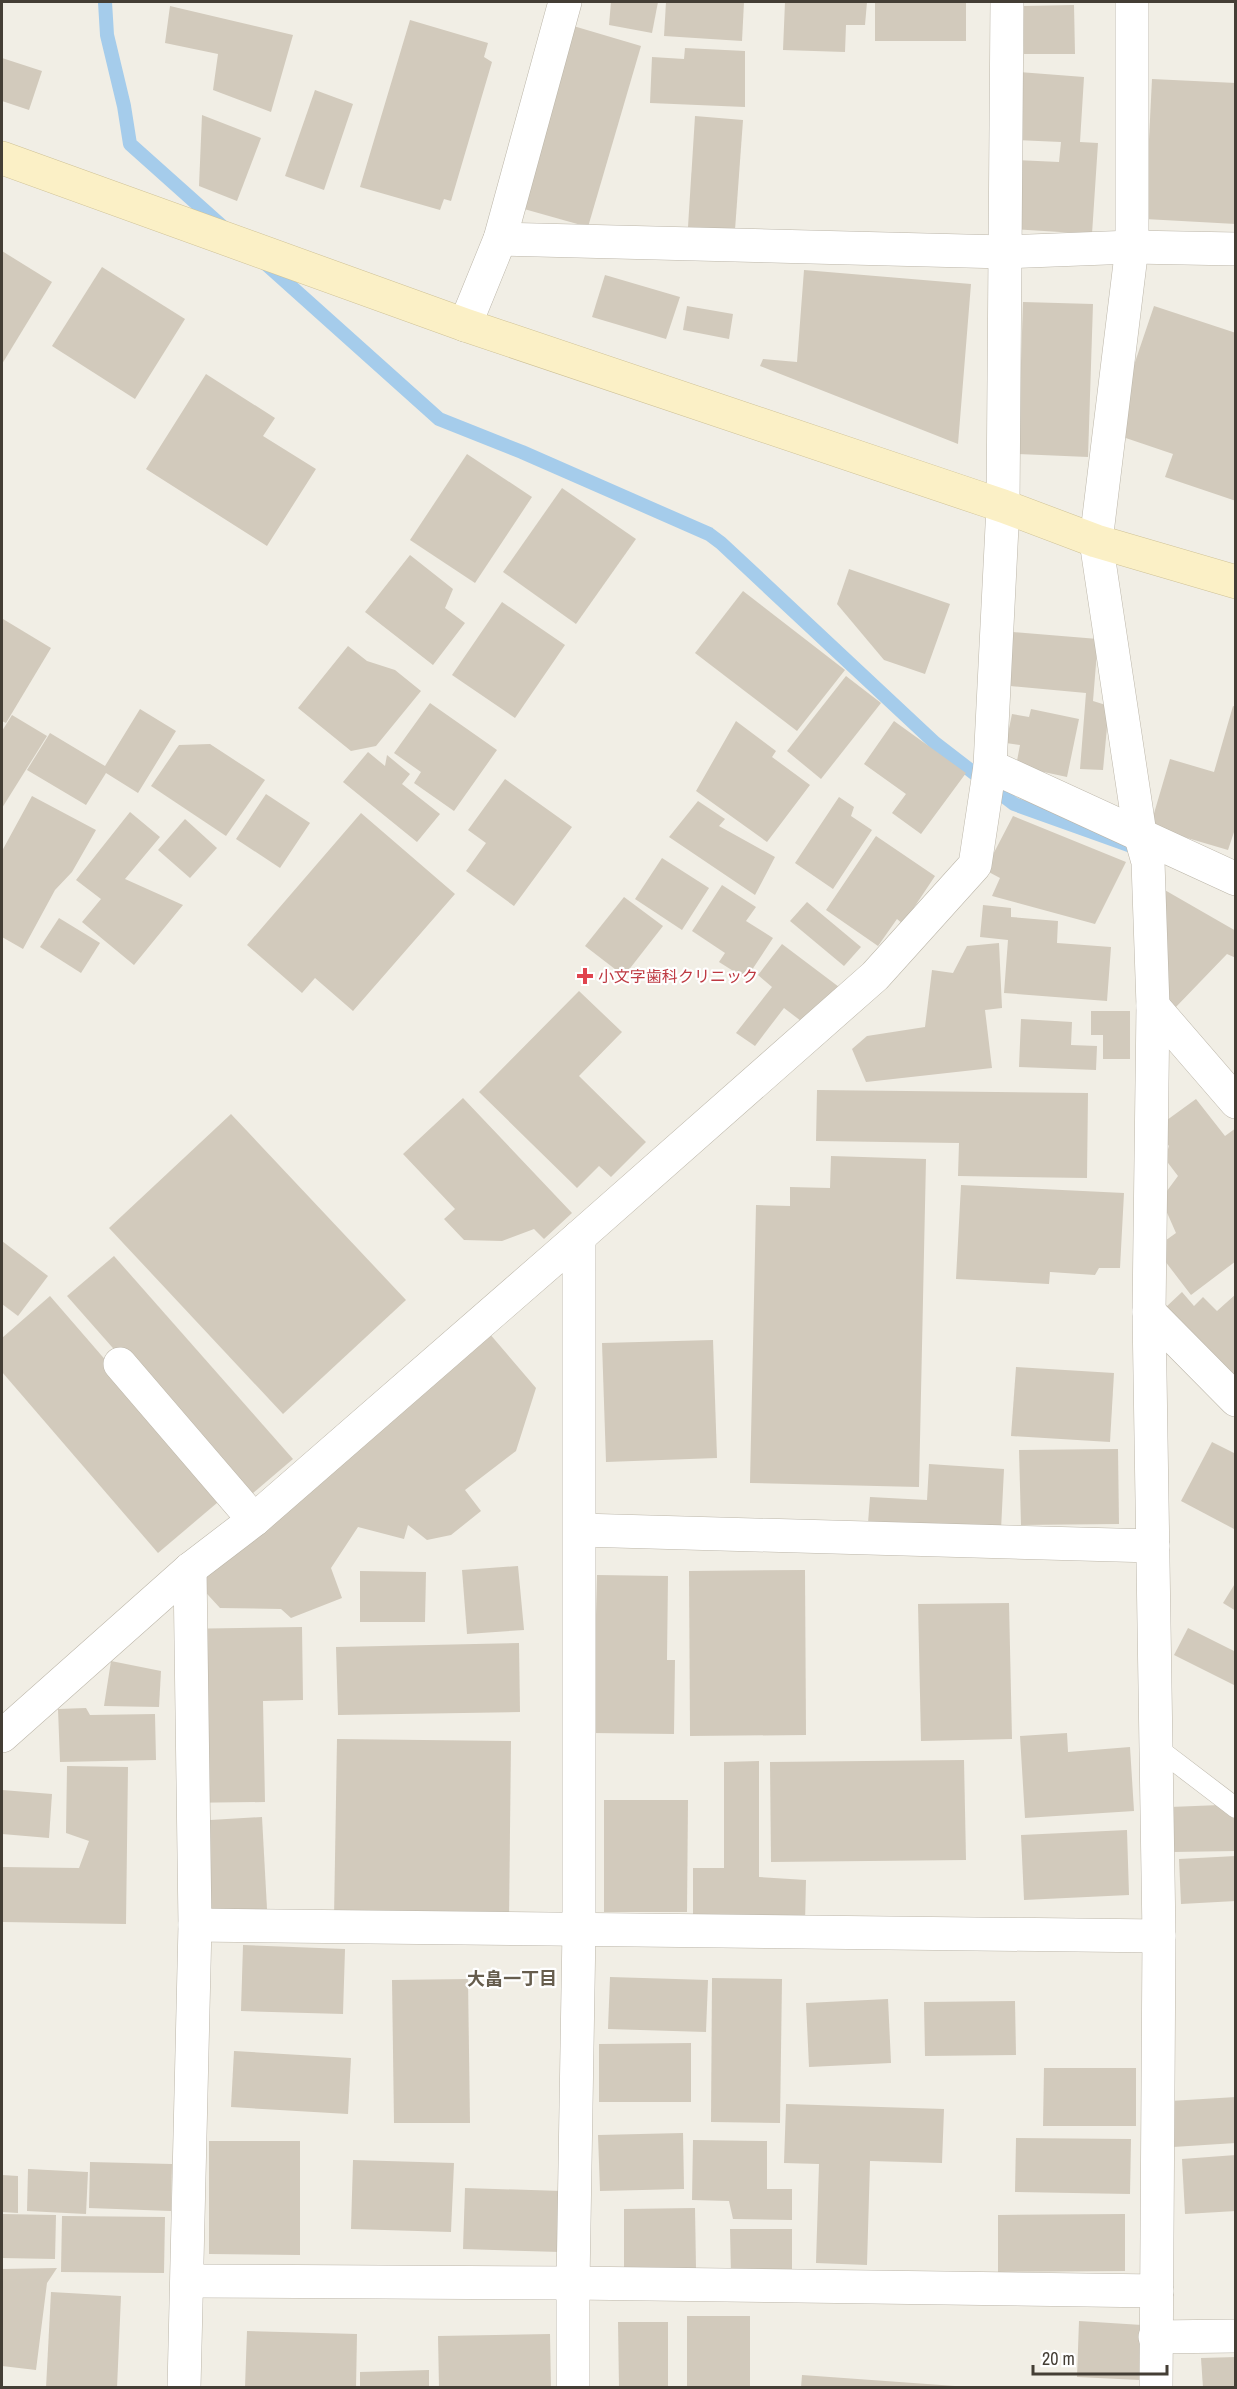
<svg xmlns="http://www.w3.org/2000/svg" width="1237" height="2389" font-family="'Archivo Narrow','Noto Sans JP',sans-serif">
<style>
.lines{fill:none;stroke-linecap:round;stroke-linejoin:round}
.stream{stroke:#a5cceb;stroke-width:14}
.building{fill:#d2cabc}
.lane-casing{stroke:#bcb6a9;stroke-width:21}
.street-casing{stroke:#bcb6a9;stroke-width:34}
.secondary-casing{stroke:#cfc297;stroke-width:34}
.lane{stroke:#fff;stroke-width:20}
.street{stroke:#fff;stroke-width:33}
.secondary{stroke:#fbf0c6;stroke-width:33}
.health-dot{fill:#e0444e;stroke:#fff;stroke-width:2}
.labels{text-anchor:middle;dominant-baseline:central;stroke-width:4.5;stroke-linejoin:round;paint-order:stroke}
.health-label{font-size:16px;fill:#be3a42;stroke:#fff;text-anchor:start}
.neighbourhood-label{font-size:18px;font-weight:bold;fill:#665d4d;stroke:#fff}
</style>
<rect width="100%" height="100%" fill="#f1eee5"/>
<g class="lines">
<g class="stream">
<path d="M105,2L107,35L124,106L130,144L224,228"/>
<path d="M266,264L439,419L522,452L709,534L721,543L935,743L1014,804L1131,846"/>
</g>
</g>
<g class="building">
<path d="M611,2H658L652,33L609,25Z"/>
<path d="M666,2H744L742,41L664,36Z"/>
<path d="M785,2H867L865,25H846L845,52L783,50Z"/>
<rect x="875" y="2" width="91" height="39"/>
<path d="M1074,5L1075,54H1024L1023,6Z"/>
<path d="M170,6L293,35L271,112L213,90L218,54L165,43Z"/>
<path d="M410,20L488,43L484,57L492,62L451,201L444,199L440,210L360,187Z"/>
<path d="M570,25L641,46L588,227L517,207Z"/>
<path d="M685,48L745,51V107L650,103L652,57L684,59Z"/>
<path d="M2,58L42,71L29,110L2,101Z"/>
<path d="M1019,72L1084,77L1080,142L1098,143L1092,234L1010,229L1015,160L1059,162L1061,142L1016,140Z"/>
<path d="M1152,79L1236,83V224L1145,219Z"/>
<path d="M315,90L353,104L324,190L285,176Z"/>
<path d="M202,115L261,138L237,201L199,186Z"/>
<path d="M695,116L743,120L735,230L688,227Z"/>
<path d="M2,251L52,282L2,364Z"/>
<path d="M102,267L185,319L135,399L52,346Z"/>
<path d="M804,270L971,284L958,444L760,366L763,359L797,362Z"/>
<path d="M605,275L680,297L666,339L592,317Z"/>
<path d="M1023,302L1093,304L1088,457L1018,454Z"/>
<path d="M687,306L733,314L729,339L683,330Z"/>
<path d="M1154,306L1236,333V501L1165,477L1173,454L1111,433Z"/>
<path d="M206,374L275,418L263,436L316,469L267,546L146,469Z"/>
<path d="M467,454L532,497L475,583L410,540Z"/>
<path d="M562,488L636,539L576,624L503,572Z"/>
<path d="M410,555L453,589L445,608L465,623L433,665L365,612Z"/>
<path d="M849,569L950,604L925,674L884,660L837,604Z"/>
<path d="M743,591L845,670L797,731L695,653Z"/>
<path d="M502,602L565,645L515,718L452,675Z"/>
<path d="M3,619L51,648L6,723L2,721Z"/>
<path d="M1013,632L1098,639L1093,701L1109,706L1103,770L1080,769L1086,693L1010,686Z"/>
<path d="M348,646L367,661L395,670L421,691L376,746L351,751L298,708Z"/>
<path d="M846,676L881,703L821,779L787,751Z"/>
<path d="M430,703L497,750L454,811L414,783L421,772L394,753Z"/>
<path d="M1233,706L1236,707V826L1228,850L1150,827L1170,759L1214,772Z"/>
<path d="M140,709L176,731L138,793L106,773L86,805L27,770L50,733L105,766Z"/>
<path d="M1031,709L1079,719L1067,777L1016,766L1020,745L1006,743L1012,714L1029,717Z"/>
<path d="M12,715L47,736L2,808V731Z"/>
<path d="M736,721L776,751L772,757L810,785L767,842L696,791Z"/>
<path d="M894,721L966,773L921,834L892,813L906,794L864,764Z"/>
<path d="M210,744L265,780L226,836L151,786L179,745Z"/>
<path d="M368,752L385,766L387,755L410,774L402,784L440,814L417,842L343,782Z"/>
<path d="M505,779L572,827L514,906L466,871L486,843L468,830Z"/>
<path d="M266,794L310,823L280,868L236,839Z"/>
<path d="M32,796L96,830L72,872L55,890L23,949L2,937V851Z"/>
<path d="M839,797L854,807L851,816L872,830L833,889L795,863Z"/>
<path d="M698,801L725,819L719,826L775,857L755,895L669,837Z"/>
<path d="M130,812L160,837L125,879L183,905L134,965L82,922L101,899L76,880Z"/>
<path d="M361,813L455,894L353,1011L315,978L302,993L247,945Z"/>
<path d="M1013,816L1126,862L1095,924L992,896L1000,878L985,870Z"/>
<path d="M185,819L217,848L190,878L158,850Z"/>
<path d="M876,836L935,876L903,924L897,919L878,946L826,910Z"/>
<path d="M662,858L709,888L682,930L635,899Z"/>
<path d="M722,885L756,907L746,921L773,938L746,979L719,962L725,953L692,931Z"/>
<path d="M1156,885L1236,931V958L1227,954L1174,1009L1156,993Z"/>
<path d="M624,897L663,926L624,976L585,946Z"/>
<path d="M807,902L861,947L844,966L790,921Z"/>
<path d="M983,905L1011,908V917L1058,921L1057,943L1111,947L1107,1001L1004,993L1008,940L980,937Z"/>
<path d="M59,918L100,943L81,973L40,947Z"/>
<path d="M999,943L1002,1008L985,1010L992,1068L866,1082L852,1049L867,1036L925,1027L932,970L953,973L967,946Z"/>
<path d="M782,944L843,990L801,1021L784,1008L755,1046L736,1033L772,987L758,975Z"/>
<path d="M579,991L622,1032L579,1076L646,1142L611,1177L599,1166L577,1188L479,1092Z"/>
<path d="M1091,1011H1130V1059H1103V1035H1091Z"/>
<path d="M1021,1019L1072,1022L1071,1045L1097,1046L1096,1070L1019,1067Z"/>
<path d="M817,1090L1088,1093L1087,1178L958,1176L959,1143L816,1141Z"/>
<path d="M463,1098L572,1213L544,1239L534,1229L502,1241L464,1240L444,1219L455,1209L403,1154Z"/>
<path d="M1196,1099L1225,1136L1236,1128V1261L1191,1295L1155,1248L1176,1233L1161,1199L1178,1176L1165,1159L1169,1146L1156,1128Z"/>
<path d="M231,1114L406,1300L283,1414L109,1228Z"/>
<path d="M831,1156L926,1159L919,1487L750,1483L756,1205L790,1206V1187L830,1188Z"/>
<path d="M961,1185L1124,1193L1120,1268H1099L1095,1275L1050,1272L1049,1284L956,1279Z"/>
<path d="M2,1241L48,1276L18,1316L2,1304Z"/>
<path d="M114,1256L293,1459L246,1499L67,1296Z"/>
<path d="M1182,1292L1194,1306L1203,1297L1217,1311L1236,1294V1382L1165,1308Z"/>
<path d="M50,1296L224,1497L158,1553L2,1372V1338Z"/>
<path d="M489,1333L536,1388L516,1451L465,1490L481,1511L451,1535L427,1540L408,1525L404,1539L358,1527L331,1568L342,1598L291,1618L281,1609L220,1608L198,1584Z"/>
<path d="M713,1340L717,1458L606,1462L602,1343Z"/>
<path d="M1016,1367L1114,1373L1110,1442L1011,1436Z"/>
<path d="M1212,1442L1236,1454V1526L1234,1529L1181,1501Z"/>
<path d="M1118,1449L1119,1524L1021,1525L1019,1450Z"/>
<path d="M929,1464L1004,1469L1001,1530L868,1523L870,1497L927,1500Z"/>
<path d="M518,1566L524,1630L467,1634L462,1570Z"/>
<path d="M805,1570L806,1735L690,1736L689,1571Z"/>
<path d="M360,1571L426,1572L425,1622H360Z"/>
<path d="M597,1575L668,1576L667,1660H675L674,1734L593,1733Z"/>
<path d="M1236,1582V1611L1223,1603Z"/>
<path d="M1009,1603L1012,1739L921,1741L918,1604Z"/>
<path d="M302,1627L303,1700L263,1701L265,1802L177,1803L175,1629Z"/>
<path d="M1188,1628L1236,1652V1686L1174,1655Z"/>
<path d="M519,1643L520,1712L338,1715L336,1647Z"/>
<path d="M111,1661L161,1671L159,1707L104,1706Z"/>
<path d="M86,1708L90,1715L155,1714L156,1760L60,1762L58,1709Z"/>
<path d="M1067,1733L1068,1752L1130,1747L1134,1811L1025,1818L1020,1736Z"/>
<path d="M337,1739L511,1741L509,1921L334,1919Z"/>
<path d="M964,1760L966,1860L771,1862L770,1762Z"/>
<path d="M759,1761V1877L806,1880L805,1923L693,1922V1868H724V1762Z"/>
<path d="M67,1766L128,1767L126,1924L2,1922V1867L79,1868L89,1841L66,1833Z"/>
<path d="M2,1790L52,1794L49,1838L2,1834Z"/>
<path d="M604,1800H688L687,1912H604Z"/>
<path d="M1220,1805L1236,1819V1851L1172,1852L1170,1807Z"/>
<path d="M262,1817L267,1909L183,1914L177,1822Z"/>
<path d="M1127,1830L1129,1895L1024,1900L1021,1835Z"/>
<path d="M1236,1856V1901L1181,1904L1179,1859Z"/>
<path d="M243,1945L345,1949L343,2014L241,2011Z"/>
<path d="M610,1977L708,1980L706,2032L608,2029Z"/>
<path d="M712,1978L782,1979L780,2123L711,2122Z"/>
<path d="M468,1979L470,2123H394L392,1980Z"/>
<path d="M888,1999L891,2063L809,2067L806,2003Z"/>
<path d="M1015,2001L1016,2055L925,2056L924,2002Z"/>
<path d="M691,2043V2102H599V2044Z"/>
<path d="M234,2051L351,2058L348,2114L231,2107Z"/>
<path d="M1044,2068H1136V2126H1043Z"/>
<path d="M1236,2097V2143L1173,2147L1170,2101Z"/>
<path d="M786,2104L944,2109L942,2163L870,2161L867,2265L816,2263L819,2164L784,2163Z"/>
<path d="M683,2133L684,2189L600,2191L598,2135Z"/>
<path d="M1016,2138L1131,2139L1130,2194L1015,2192Z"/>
<path d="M693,2140L767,2141V2189H792V2220L733,2219L729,2201L692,2200Z"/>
<path d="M209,2141H300V2255L209,2254Z"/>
<path d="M1236,2155V2211L1185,2214L1182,2159Z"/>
<path d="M353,2160L454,2163L451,2232L351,2229Z"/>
<path d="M90,2162L172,2164L171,2211L89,2208Z"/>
<path d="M28,2169L88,2172L86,2214L27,2211Z"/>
<path d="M2,2175L18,2176V2213L2,2212Z"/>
<path d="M465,2188L562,2191L560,2252L463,2249Z"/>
<path d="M695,2208L696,2269L624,2270V2209Z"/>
<path d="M2,2214L56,2215L55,2259L2,2258Z"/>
<path d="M1125,2214V2271L998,2272V2215Z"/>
<path d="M62,2216L165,2217L164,2273L61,2272Z"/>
<path d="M730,2229H792V2274L731,2275Z"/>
<path d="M57,2268L47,2283L36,2370L2,2366V2269Z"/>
<path d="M51,2292L121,2296L117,2388H46Z"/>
<rect x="687" y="2316" width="63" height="72"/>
<path d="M1079,2321L1142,2325L1140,2380L1077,2377Z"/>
<path d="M618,2322H668V2388H619Z"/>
<path d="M247,2331L357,2334L356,2388L245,2387Z"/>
<path d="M550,2334L551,2388H439L438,2336Z"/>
<path d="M1236,2357V2388H1203L1201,2358Z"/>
<path d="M429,2370V2388H360V2372Z"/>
<path d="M802,2375L955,2386V2388H801Z"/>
</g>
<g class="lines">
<g class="lane-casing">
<path id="lane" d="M1156,1747L1236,1808"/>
</g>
<g class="street-casing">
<g id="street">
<path d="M1132,2V247L1096,541L1140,834L1148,862L1153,1006L1149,1312L1159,1936L1156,2388"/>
<path d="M500,239L1005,252L1132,247L1236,249"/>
<path d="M465,325L500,239L565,2"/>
<path d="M990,766L1236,879"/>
<path d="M1153,1006L1236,1102"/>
<path d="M1149,1312L1236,1400"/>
<path d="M120,1364L254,1520"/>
<path d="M580,1530L1153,1546"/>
<path d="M2,1736L190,1569L254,1520L579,1237L875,976L975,865L990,766L1003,506L1007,2"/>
<path d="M195,1925L1159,1936"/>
<path d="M188,2281L573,2283L1157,2291"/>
<path d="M1155,2337L1236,2336"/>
<path d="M184,2388L195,1925L190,1569"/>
<path d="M573,2388V2283L579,1930V1237"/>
</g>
</g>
<g class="secondary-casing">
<path id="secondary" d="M2,158L465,325L1003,506L1096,541L1236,582"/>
</g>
<use href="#lane" class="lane"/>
<use href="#street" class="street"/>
<use href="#secondary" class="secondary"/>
</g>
<path class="health-dot" d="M582 967h6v6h6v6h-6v6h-6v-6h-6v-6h6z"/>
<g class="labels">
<g class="health-label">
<text x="598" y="976">小文字歯科クリニック</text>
</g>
<g class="neighbourhood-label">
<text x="512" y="1978">大畠一丁目</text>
</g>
</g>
<rect width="1237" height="2389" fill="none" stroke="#443e35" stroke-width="6"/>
<path d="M1033 2365v9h134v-9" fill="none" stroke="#443e35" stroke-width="3"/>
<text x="1042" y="2365" font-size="18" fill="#443e35" stroke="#ffffff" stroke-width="4.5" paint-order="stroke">20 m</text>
</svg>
